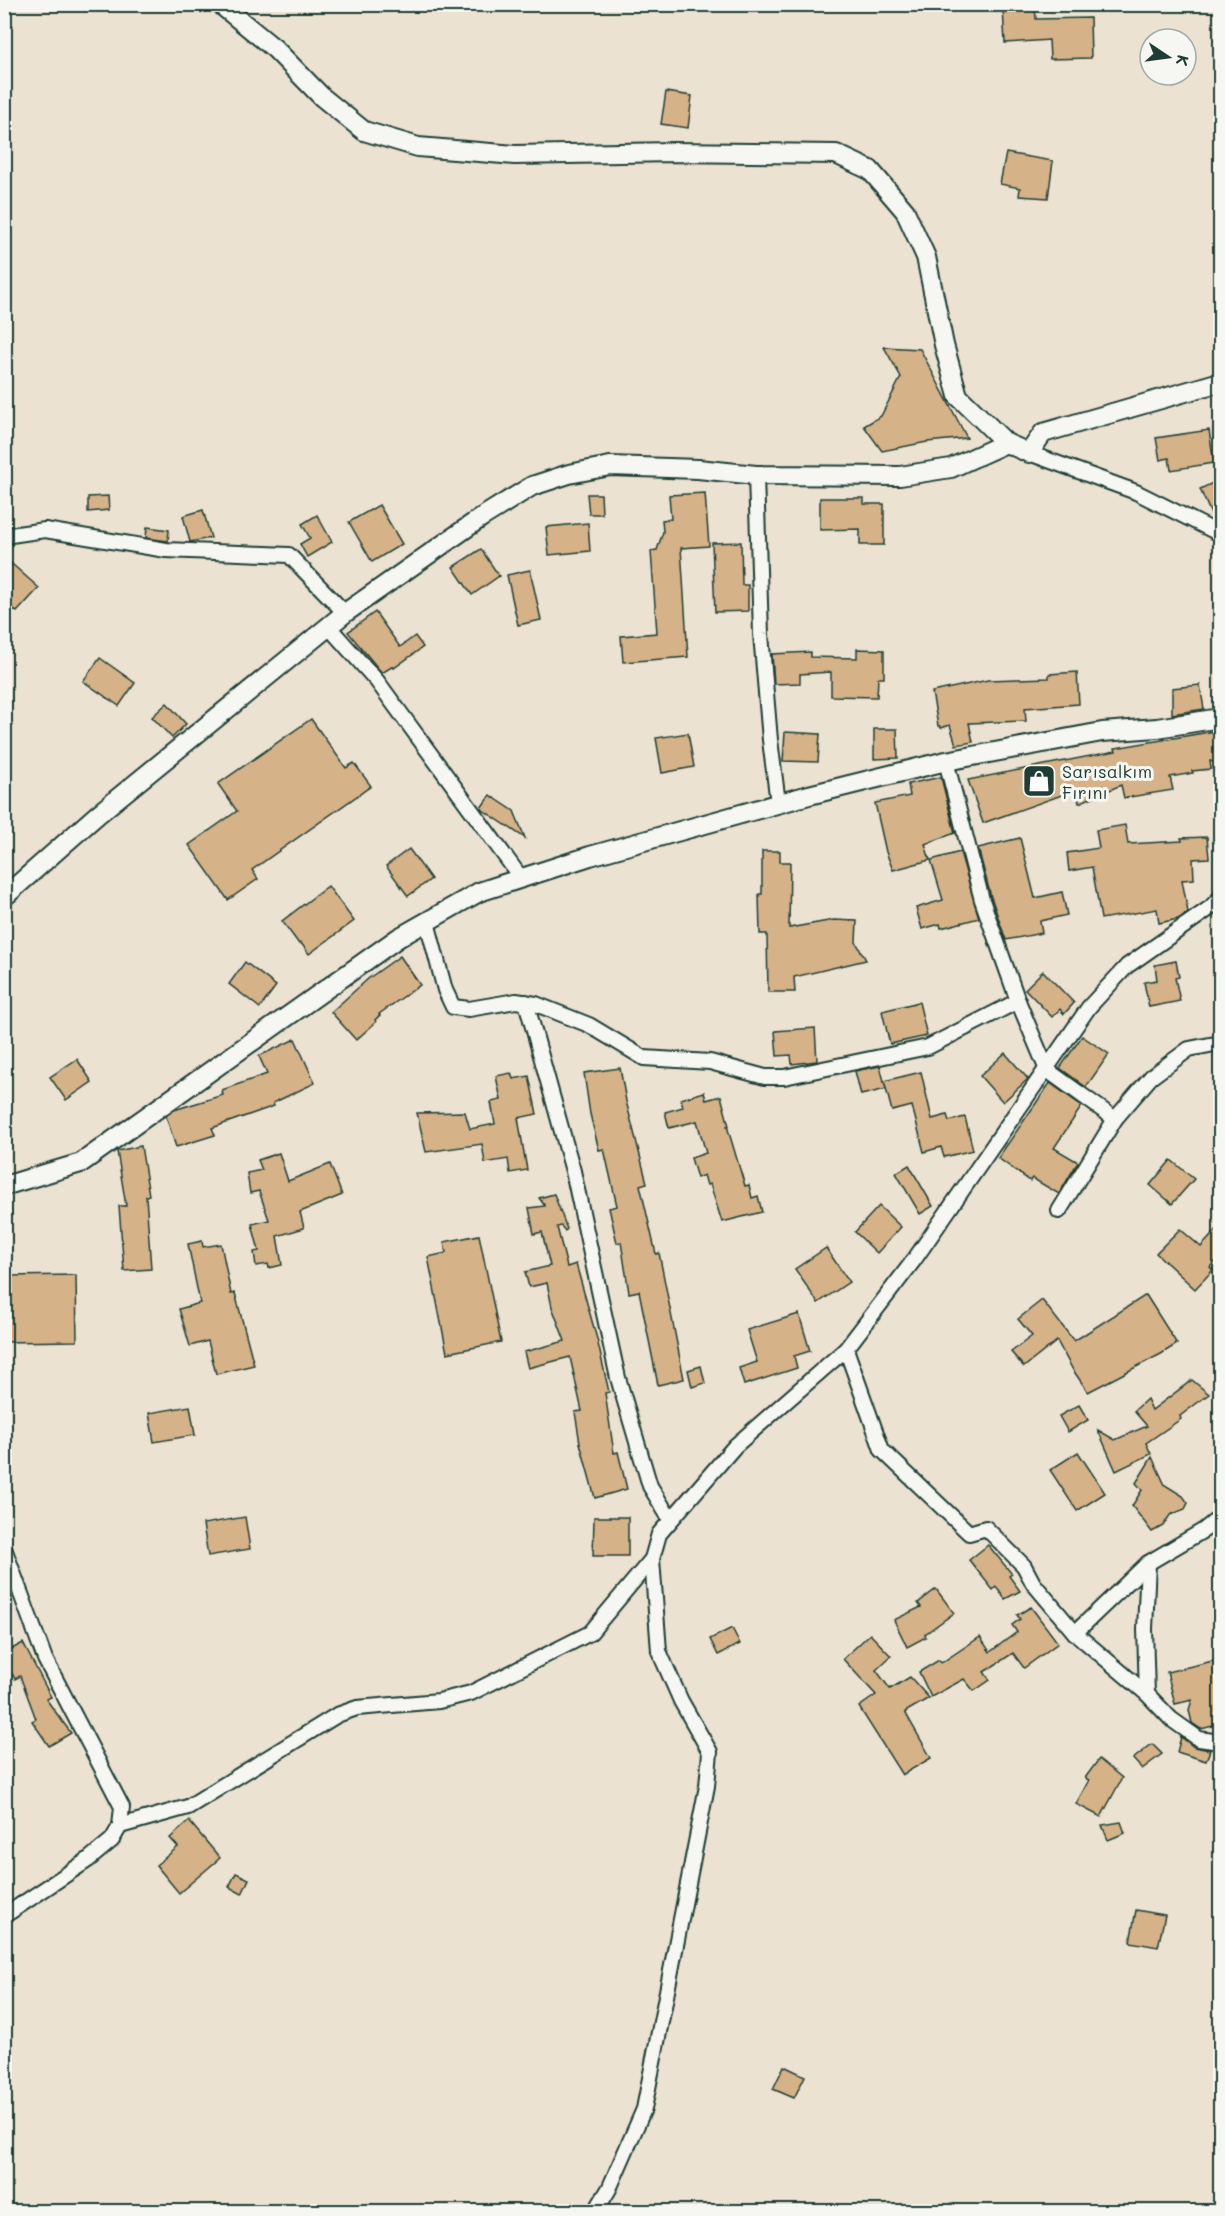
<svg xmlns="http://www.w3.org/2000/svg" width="1225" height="2216" font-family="Mali,sans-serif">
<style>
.building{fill:#d5b287;stroke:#1f3d34;stroke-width:1.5}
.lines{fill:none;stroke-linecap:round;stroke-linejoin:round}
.minor-casing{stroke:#1f3d34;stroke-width:18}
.tertiary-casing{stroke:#1f3d34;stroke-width:22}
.minor{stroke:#f6f6f2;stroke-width:14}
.tertiary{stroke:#f6f6f2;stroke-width:18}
.labels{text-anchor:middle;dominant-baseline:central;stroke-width:6;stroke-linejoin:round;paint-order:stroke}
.poi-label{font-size:18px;fill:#1f3d34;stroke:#f6f6f2;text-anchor:start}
</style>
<rect width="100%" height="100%" fill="#ece2d2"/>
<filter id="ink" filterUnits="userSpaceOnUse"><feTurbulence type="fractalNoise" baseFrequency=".0167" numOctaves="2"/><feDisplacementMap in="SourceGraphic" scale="12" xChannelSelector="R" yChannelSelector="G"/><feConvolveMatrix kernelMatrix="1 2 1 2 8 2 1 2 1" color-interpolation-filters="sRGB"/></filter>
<g filter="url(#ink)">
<g class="building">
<path d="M1035,6L1036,19L1090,18L1091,58L1050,59L1049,40L1005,43L1003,9Z"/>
<path d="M666,92L692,96L688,128L661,124Z"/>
<path d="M1006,153L1053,161L1048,198L1019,196L1020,188L1000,184Z"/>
<path d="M884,347L920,349L967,438L927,442L882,451L864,426L881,416L901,377Z"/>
<path d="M1209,430L1214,463L1171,470L1169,458L1160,460L1156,438Z"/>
<path d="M1221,479V524L1214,521L1200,489Z"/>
<path d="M705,493L709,546L681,548L688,657L623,662L621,636L657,633L651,551L657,550L663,532L662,520L671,519L669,495Z"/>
<path d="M587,494H601L602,514H589Z"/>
<path d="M108,496L109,510L88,512V497Z"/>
<path d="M820,498H864V504H884V545H860V529L820,530Z"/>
<path d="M379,505L402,544L372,562L349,522Z"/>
<path d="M203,510L211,538L190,542L183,516Z"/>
<path d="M317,515L332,542L307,557L300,544L310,538L302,524Z"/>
<path d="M588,523L590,551L549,555L546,527Z"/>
<path d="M147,527L169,530L168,541L146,538Z"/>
<path d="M741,542L742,585H748V611L715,612L712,543Z"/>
<path d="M481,549L499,576L472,595L453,567Z"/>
<path d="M4,557L39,588L17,612L4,602Z"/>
<path d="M530,570L541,620L518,625L507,575Z"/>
<path d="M375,612L400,647L415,636L423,647L394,668L393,666L382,673L348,632Z"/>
<path d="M857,649L884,650V678H878L877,697L831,696V672L800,674V683L774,684L772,654L811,652V657L857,658Z"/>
<path d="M100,658L135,683L119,706L83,681Z"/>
<path d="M1077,672L1079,704L1025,708L1026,721L969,723L973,742L956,745L950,725L941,728L940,726H938L932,692L988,680L1049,678V674Z"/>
<path d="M1200,685L1204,709L1172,714V688Z"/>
<path d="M167,703L186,724L172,738L152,717Z"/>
<path d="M311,719L346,768L354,763L371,786L252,870L258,879L228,900L189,845L237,811L218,784Z"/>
<path d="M874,729H897L898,758L874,759Z"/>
<path d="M1221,730V764L1210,761L1211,769L1192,771L1193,773L1170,777L1173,790L1124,798L1121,785L1079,803L1076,790L983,823L968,780L1116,751L1115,748Z"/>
<path d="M785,732L820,734L818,762L783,761Z"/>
<path d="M688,733L694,767L662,773L656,738Z"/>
<path d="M941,777L955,833L925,844L930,860L893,870L886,852L875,803L910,796L908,784Z"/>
<path d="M490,795L514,811L525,838L483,810L481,808Z"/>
<path d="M1125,825L1128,844L1182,841L1181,838L1207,837L1209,858L1193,859L1194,879L1182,880L1188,912L1178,919L1159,923L1157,909L1101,919L1092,867L1069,871L1067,853L1099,848L1096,830Z"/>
<path d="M1020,838L1035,898L1062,892L1067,915L1040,921L1042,933L1006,940L991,897L978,848Z"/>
<path d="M409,849L431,879L408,896L386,866Z"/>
<path d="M762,851H780V862H790L789,928L834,920L857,921L856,942L866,960L794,977L795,992H768L767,934H760L759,894H762Z"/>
<path d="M960,852L979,918L941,928L940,924L922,929L916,908L943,900L931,860Z"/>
<path d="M328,886L354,921L309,954L301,943L299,944L282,921Z"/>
<path d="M400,956L420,985L379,1014L380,1015L375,1020L376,1022L356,1040L331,1012L369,978Z"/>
<path d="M1176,961L1179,977L1175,978L1180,1001L1149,1007L1144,982L1157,980L1155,965Z"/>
<path d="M245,962L276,986L260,1008L229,984Z"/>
<path d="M1043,971L1074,1003L1064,1014L1060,1009L1052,1017L1025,989Z"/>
<path d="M919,1002L927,1036L890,1044L882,1011Z"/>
<path d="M815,1028L817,1061L792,1064L791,1055L777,1056L775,1031Z"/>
<path d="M1082,1036L1109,1054L1086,1087L1060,1068Z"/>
<path d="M295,1039L315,1083L273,1103L274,1106L212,1128L215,1135L176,1147L166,1116L174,1110L223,1095L222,1090L267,1074L259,1056Z"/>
<path d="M1005,1053L1028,1079L1003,1102L980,1076Z"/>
<path d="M77,1059L92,1082L66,1100L50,1077Z"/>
<path d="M880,1066L886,1089L861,1095L855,1071Z"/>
<path d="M620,1068L626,1101L647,1183L640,1185L656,1254L659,1253L684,1379L658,1385L639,1291L629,1293L621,1242L617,1243L609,1208L617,1206L604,1149L599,1150L590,1114L584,1073Z"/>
<path d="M921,1072L932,1119L947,1115L949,1121L965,1117L973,1150L944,1157L941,1147L924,1152L912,1106L892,1111L884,1081Z"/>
<path d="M511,1073L513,1079L529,1076L537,1114L518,1118L527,1170L510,1173L508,1159L485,1163L482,1144L426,1152L417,1113L465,1112L470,1129L495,1124L491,1102L501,1100L496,1076Z"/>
<path d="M1050,1083L1082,1106L1054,1148L1078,1162L1059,1194L1032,1178L1030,1181L998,1158Z"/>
<path d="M704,1092L706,1100L721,1096L729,1126H727L745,1186L749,1185L752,1198L758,1196L762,1212L722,1222L710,1184L707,1185L704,1175L697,1178L691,1158L706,1153L697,1121L669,1128L665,1112L683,1107L681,1099Z"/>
<path d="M141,1146L149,1195L146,1196L151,1269L124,1271L119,1206H126L117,1151Z"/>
<path d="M279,1153L288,1181L330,1164L342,1195L300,1212L304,1228L277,1236L282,1265L269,1268L268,1264L256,1266L254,1252L259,1251L252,1224L269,1220L259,1191L250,1193L247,1173L262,1170L258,1160Z"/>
<path d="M1171,1160L1194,1179L1172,1204L1150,1185Z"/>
<path d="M909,1165L933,1206L920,1214L896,1173Z"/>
<path d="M554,1194L567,1229L565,1231L561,1226L557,1227L567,1267L576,1264L597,1339L609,1392L605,1393L614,1453L618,1452L627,1489L595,1498L580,1443L575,1412L582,1411L570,1357L528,1368L524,1352L565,1341L552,1307L547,1283L529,1287L525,1272L550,1266L542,1232L534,1234L529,1208L545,1206L539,1198Z"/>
<path d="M879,1206L901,1227L877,1253L855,1232Z"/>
<path d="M1221,1225V1256L1210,1267L1213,1270L1195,1289L1156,1253L1180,1229L1201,1247Z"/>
<path d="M479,1235L501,1342L447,1353L428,1257L446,1253L444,1242Z"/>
<path d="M202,1241L203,1247L221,1244L231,1294L235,1293L254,1365L216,1374L208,1341L190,1346L179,1309L200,1303L188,1244Z"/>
<path d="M826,1248L849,1282L818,1303L795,1269Z"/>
<path d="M76,1275L77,1341L4,1342V1276Z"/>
<path d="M1146,1295L1177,1344L1161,1354L1088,1392L1073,1370L1057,1341L1024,1367L1011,1352L1032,1336L1018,1319L1042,1300L1074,1341Z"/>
<path d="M799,1314L810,1351L794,1356L797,1368L744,1385L739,1368L757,1362L747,1330Z"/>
<path d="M701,1366L705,1383L692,1387L688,1370Z"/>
<path d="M1192,1380L1209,1394L1180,1416L1181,1419L1146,1443L1151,1454L1116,1471L1098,1430L1115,1440L1147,1426L1134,1411L1147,1399L1152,1410Z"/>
<path d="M1079,1405L1088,1420L1068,1432L1059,1416Z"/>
<path d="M190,1406L195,1435L154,1442L149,1413Z"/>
<path d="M1078,1452L1105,1493L1077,1511L1050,1470Z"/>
<path d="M1152,1457L1165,1485L1183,1496L1188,1503L1185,1509L1170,1515L1163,1526L1152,1532L1132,1506L1142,1490L1136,1483Z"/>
<path d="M245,1517L250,1549L208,1556L203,1524Z"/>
<path d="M594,1517H628V1556H593Z"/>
<path d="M988,1545L1012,1574L1009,1576L1020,1591L1005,1599L996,1587L993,1590L969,1560Z"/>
<path d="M936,1589L954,1613L925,1634L926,1637L907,1647L894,1620L921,1607L918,1603Z"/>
<path d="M1031,1607L1058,1643L1024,1668L1013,1653L984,1672L990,1680L974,1691L964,1679L931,1697L919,1672L939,1660L941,1663L980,1637L990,1652L1017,1632L1012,1625L1020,1619L1017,1615Z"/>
<path d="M732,1628L740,1644L718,1655L710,1639Z"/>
<path d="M870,1634L891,1656L876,1670L890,1689L910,1677L929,1698L905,1712L931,1758L902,1775L859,1707L876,1695L843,1659Z"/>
<path d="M23,1643L51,1697L46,1699L71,1733L49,1746L32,1721L36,1719L20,1676L15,1679L4,1660V1653Z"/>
<path d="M1221,1659V1724L1201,1729L1192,1723L1189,1710L1192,1700L1175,1704L1167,1672Z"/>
<path d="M1181,1737L1194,1747L1210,1750L1206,1761L1177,1752Z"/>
<path d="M1152,1744L1162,1754L1142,1769L1133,1759Z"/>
<path d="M1099,1759L1122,1778L1101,1817L1076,1804L1089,1780L1085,1778Z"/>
<path d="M189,1821L220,1858L179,1893L156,1865L178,1847L170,1838Z"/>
<path d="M1121,1822L1125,1833L1108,1840L1102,1825Z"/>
<path d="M236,1873L249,1879L242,1894L229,1887Z"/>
<path d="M1136,1910L1165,1915L1158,1947L1130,1942Z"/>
<path d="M784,2066L805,2076L794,2098L773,2089Z"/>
</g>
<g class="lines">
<g class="minor-casing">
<g id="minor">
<path d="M1029,453L1136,492L1220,534"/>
<path d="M756,475L761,634L770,740L778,803"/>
<path d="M4,536L45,530L166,550L289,555L345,613"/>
<path d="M328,626L377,681L521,878"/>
<path d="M946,761L982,900L1018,1001L1047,1070L1115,1119"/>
<path d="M427,922L445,990L453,1007L469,1009L516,1001L536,1004L589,1025L644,1058L710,1062L765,1077H784L928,1047L1018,1001"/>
<path d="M526,1002L573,1171L618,1378L650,1486L670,1519"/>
<path d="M1059,1211L1115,1119L1151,1077L1189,1049L1220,1043"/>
<path d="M846,1349L882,1450L969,1533L986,1528L1024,1566L1033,1583L1075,1633L1147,1694L1171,1719L1199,1739L1220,1742"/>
<path d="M4,1548L45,1659L122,1807L120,1826L112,1840L88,1860L4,1916"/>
<path d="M1075,1633L1148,1563L1204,1530L1220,1517"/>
<path d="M1147,1694L1145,1629L1148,1563"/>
<path d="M120,1826L188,1807L337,1715L357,1708L439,1701L471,1693L590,1633L652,1559"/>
<path d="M595,2212L609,2189L644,2109L707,1786L710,1752L681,1701L659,1651L652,1559L659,1534L735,1446L846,1349L914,1260L1089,1007L1127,966L1210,908L1220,898"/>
</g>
</g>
<g class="tertiary-casing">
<g id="tertiary">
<path d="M220,4L275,49L322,97L364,131L418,147L515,155L673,152L836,154L870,170L905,211L926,257L944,345L958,396L1006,443L1029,453L1043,433L1220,382"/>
<path d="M4,897L97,815L345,613L482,517L532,486L569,474L610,466L698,469L756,475L900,476L951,468L1006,443"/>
<path d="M4,1186L81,1163L398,938L479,892L590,856L809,795L946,761L1102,732L1157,728L1220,718"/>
</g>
</g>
<use href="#minor" class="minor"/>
<use href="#tertiary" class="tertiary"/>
</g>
</g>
<defs>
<g id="shop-square" transform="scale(1.725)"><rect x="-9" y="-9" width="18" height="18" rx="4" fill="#1f3d34" stroke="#f6f6f2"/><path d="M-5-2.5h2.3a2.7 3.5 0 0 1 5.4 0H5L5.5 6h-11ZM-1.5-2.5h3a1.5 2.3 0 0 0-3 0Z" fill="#fff"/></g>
</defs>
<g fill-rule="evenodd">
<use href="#shop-square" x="1039" y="781"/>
</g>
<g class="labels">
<g class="poi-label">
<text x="1062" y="771">Sarısalkım<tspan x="1062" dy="21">Fırını</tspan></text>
</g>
</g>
<rect width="1225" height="2216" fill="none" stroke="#f6f6f2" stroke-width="24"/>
<rect x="12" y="12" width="1201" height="2192" fill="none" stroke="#1f3d34" stroke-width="2" filter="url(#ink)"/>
<g transform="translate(1168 57) rotate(103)"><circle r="28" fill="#f6f6f2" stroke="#a0aca6" stroke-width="1.5"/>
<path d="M0-4.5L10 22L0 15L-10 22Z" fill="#1f3d34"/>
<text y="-9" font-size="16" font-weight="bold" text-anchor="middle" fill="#1f3d34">K</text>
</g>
</svg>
